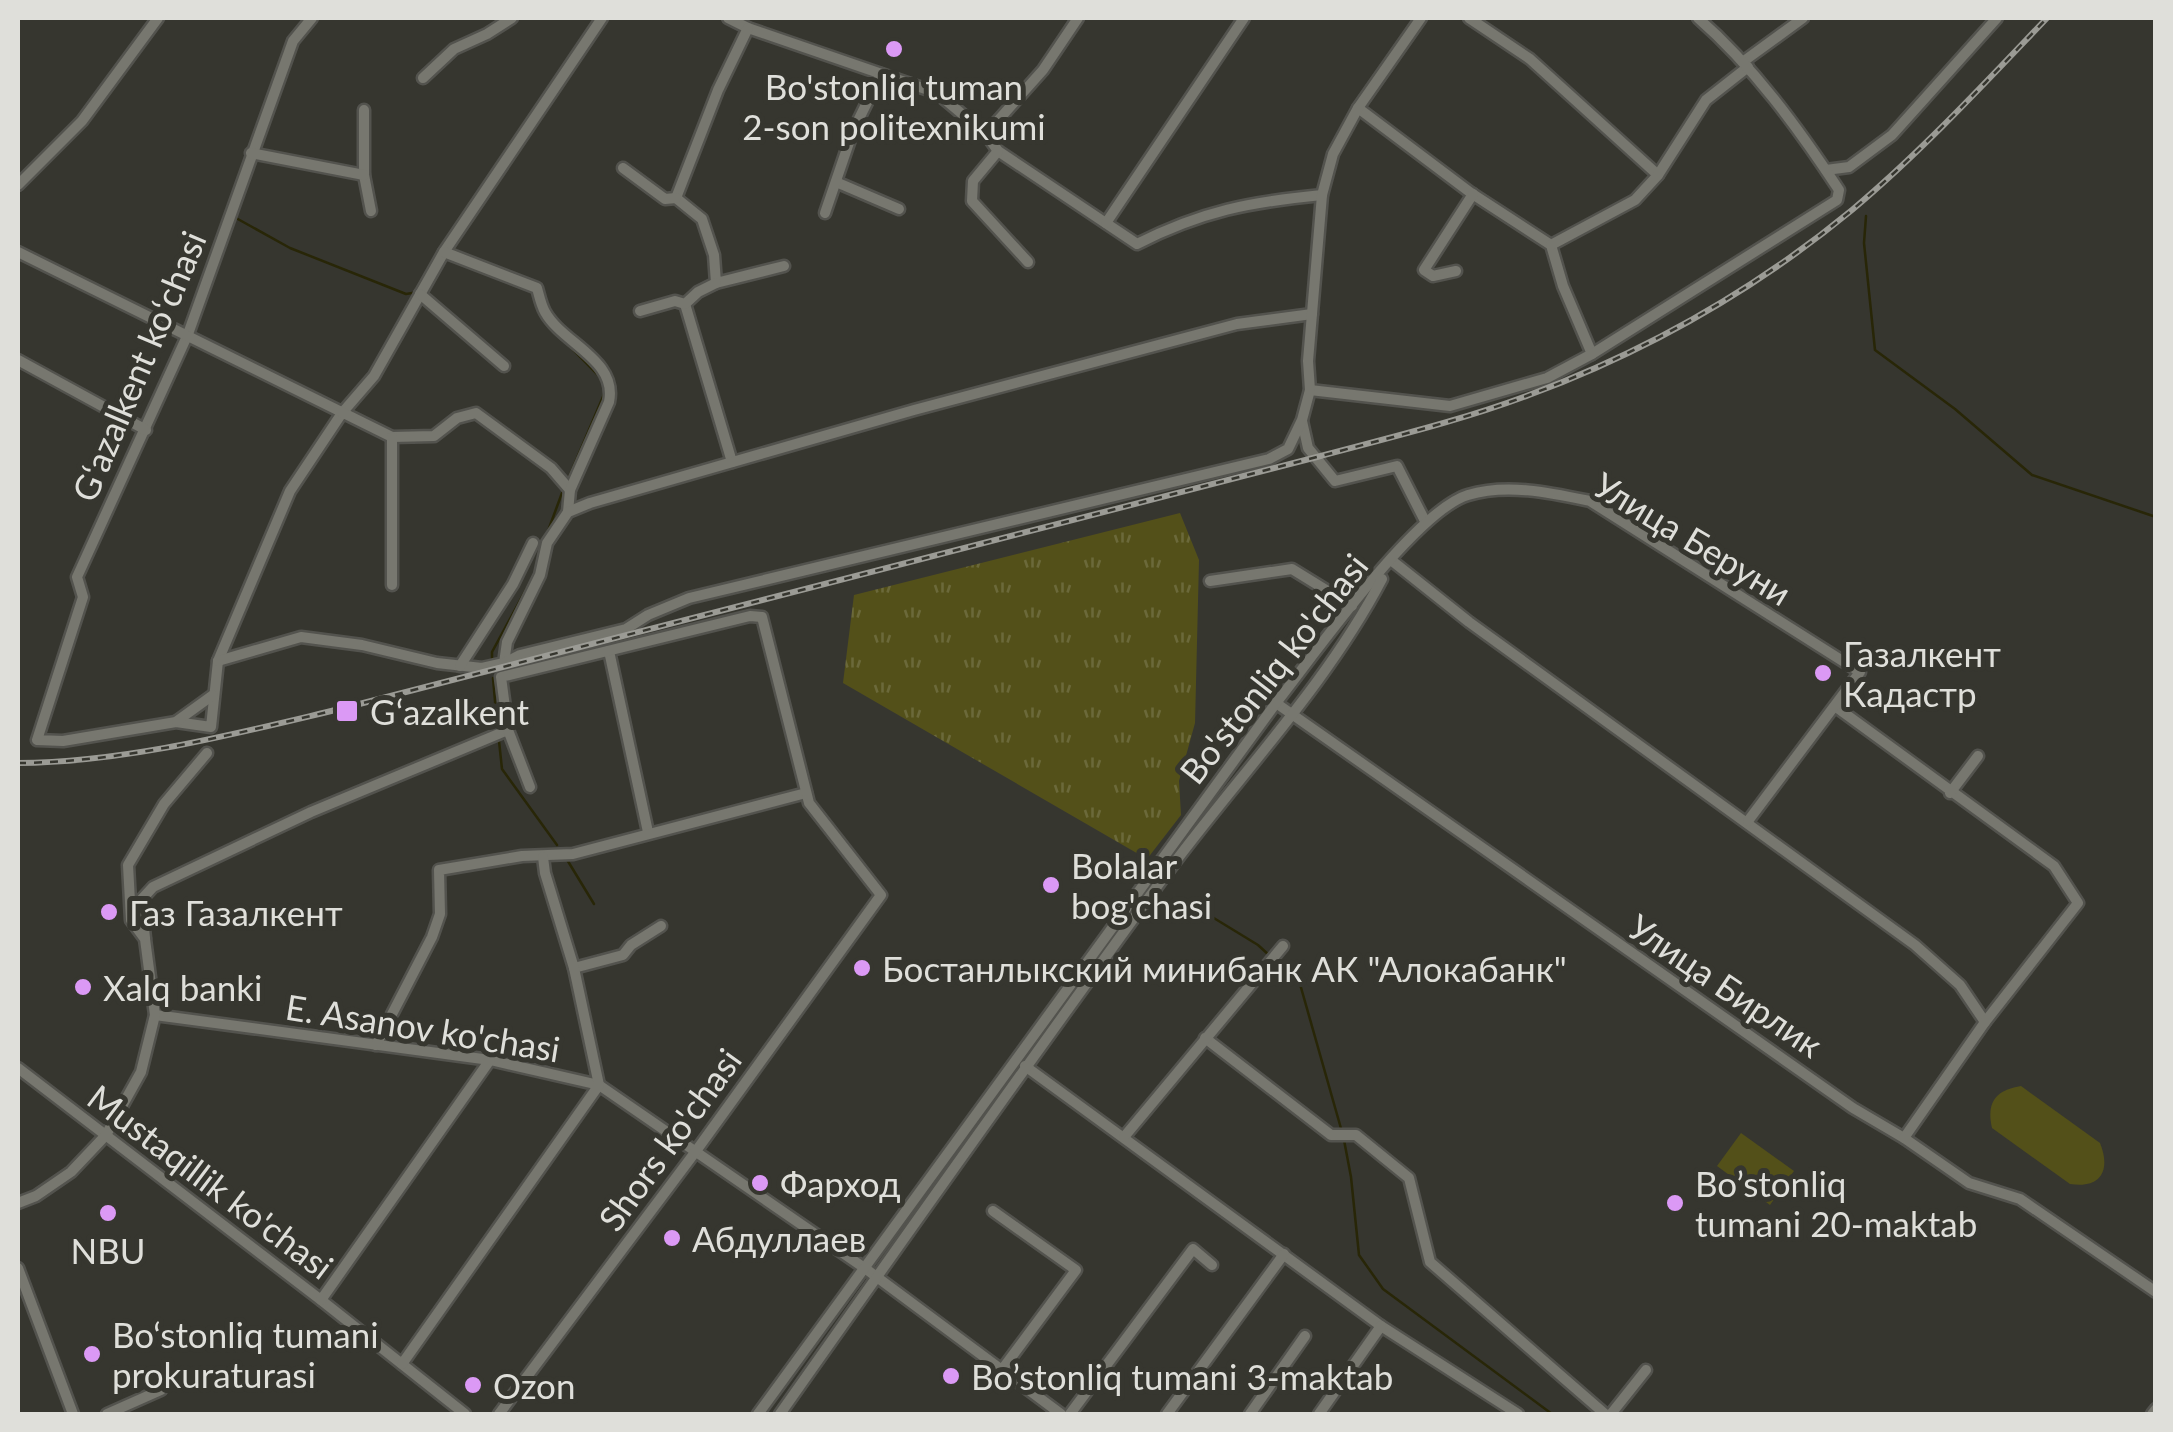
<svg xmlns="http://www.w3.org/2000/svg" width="2173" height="1432" font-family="Lato,sans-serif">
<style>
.grass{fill:url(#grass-tufts)}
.garden{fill:#535019}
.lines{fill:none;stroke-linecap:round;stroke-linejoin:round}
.stream{stroke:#282607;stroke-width:2.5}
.minor-casing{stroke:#53534e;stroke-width:15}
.minor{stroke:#77776f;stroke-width:10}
.rail-casing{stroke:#9b9b95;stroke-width:6}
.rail{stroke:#36362f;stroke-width:2.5;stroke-dasharray:8;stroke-linecap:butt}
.poi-dot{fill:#db99f5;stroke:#36362f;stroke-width:4}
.labels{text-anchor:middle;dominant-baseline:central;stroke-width:10;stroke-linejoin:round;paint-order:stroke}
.poi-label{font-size:35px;fill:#dfdfda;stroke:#36362f;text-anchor:start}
.street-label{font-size:35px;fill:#dfdfda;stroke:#36362f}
</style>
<defs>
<pattern id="grass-tufts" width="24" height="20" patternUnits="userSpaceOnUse" patternTransform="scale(2.5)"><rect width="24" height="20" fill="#535019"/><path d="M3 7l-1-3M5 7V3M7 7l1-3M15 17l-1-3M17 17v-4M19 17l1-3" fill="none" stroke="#6b693a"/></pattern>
</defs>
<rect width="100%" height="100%" fill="#36362f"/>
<path class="grass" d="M1180,513L1199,560L1195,723L1179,781L1181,815L1147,859L843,683L854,595Z"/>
<g class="garden">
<path d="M2021,1086L2100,1143C2111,1170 2101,1189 2070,1184L1992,1128C1986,1102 1996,1090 2021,1086Z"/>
<path d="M1741,1133L1794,1171L1770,1205L1717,1166Z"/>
</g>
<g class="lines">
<g class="stream">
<path d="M1866,216L1864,243L1875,350L1955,409L2032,475L2156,517"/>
<path d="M236,218L290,248L406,294L412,293"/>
<path d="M438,273L447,259"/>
<path d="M547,323L602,379L605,392L569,477"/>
<path d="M545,539L562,493"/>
<path d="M492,661V652L536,571"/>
<path d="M493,678L497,724"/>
<path d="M499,741L502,769L557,845"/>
<path d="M566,858L594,904"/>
<path d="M1181,898L1258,945L1270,956"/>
<path d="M1276,962L1300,984L1342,1132"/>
<path d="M1344,1140L1351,1177L1359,1255L1383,1289L1552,1414"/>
</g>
<g class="minor-casing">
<g id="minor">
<path d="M312,18L293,41L188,334L77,577L83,597L37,740L63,741L176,722L211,727L218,661L290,491L342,413L374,376L444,252L602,18"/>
<path d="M728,18L748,28L937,93L986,134L998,151L1137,244C1202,211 1250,202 1322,195"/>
<path d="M1469,18L1530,59L1658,175"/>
<path d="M748,28L718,90L676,198L702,219L714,255L716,283L784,266"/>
<path d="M1744,61L1803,18"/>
<path d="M423,78L454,49L487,34L512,18"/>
<path d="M1358,108L1471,193L1551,245L1563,286L1592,354"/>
<path d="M364,110V175L371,211"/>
<path d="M986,134L1043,70L1078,18"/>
<path d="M998,151L973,181L972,201L1028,262"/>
<path d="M251,153L364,175"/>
<path d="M623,168L665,199L676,198"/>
<path d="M1826,170L1849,167L1892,135L1997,18"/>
<path d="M836,182L899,209"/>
<path d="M18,185L82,121L158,18"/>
<path d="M825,213L853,131L881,74"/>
<path d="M1106,223L1244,18"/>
<path d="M1551,245L1635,200L1658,175L1706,100L1748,67"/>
<path d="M18,252L392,437L434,436L457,418L476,413L551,468L570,490"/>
<path d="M444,252L537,288C539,295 541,305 545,312C562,343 618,360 609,402L570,490L568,512"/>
<path d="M1456,271L1433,276L1424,270L1473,194"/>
<path d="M420,294L504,366"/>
<path d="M685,304L732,462"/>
<path d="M640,311L675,301L685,304L698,292L716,283"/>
<path d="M18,360L146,430"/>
<path d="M1310,390L1450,406L1547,378L1592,354L1837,200L1839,190C1799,129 1753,66 1698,18"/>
<path d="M1302,421L1308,448L1335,481L1397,466L1425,521"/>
<path d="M392,437V585"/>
<path d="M1391,560L1469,622L1915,945L1960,985L1985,1022"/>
<path d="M1210,581L1292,569L1352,606"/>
<path d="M609,651L648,832"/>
<path d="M218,661L301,637L362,645L437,663L482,668L504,663L507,642L540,575L547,543L568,512L590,503L914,410L1237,324L1312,314"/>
<path d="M504,663L520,655L626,629L648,615L689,598L1269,459L1288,449L1302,420L1310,390L1308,361L1322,195L1333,154L1358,108L1421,18"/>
<path d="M460,666L513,584L533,543"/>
<path d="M1276,703L1853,1108L1904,1138L1969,1183L2020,1199L2156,1292"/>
<path d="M1836,707L2054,866L2078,903L1985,1022L1904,1138"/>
<path d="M177,721L213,695"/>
<path d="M1950,793L1978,756"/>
<path d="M145,938L141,900L153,887L311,812L508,730"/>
<path d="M574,968L623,955L631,945L661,926"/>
<path d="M155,1015L490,1060L599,1085L866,1269L1061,1414"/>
<path d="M1205,1038L1331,1135H1356L1409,1178L1430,1262L1605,1414"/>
<path d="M376,1045L432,937L440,914L439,870L522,856L573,854L806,793"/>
<path d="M1025,1066L1381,1326L1518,1414"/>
<path d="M18,1068L321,1300L465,1414"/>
<path d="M1124,1137L1283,946"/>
<path d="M18,1203L36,1196L71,1172L106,1135L141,1072L155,1015L145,939L131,920L128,865L164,804L207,753"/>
<path d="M993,1211L1076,1270L1001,1371"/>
<path d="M18,1268L73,1414"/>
<path d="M321,1300L490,1060"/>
<path d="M402,1364L599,1085L574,968L545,873L543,857"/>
<path d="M107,1414L161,1390"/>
<path d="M499,1414L696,1151L881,895L809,803L762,617L750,616L501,677L508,730L530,787"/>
<path d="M758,1414L1276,703C1314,655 1415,511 1468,495C1507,483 1552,493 1590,501L1860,672L1748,821"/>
<path d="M780,1414C909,1231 1039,1047 1172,866C1243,771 1327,684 1382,579"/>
<path d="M1070,1414L1193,1249L1212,1265"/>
<path d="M1167,1414L1284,1254"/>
<path d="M1250,1414L1305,1336"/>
<path d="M1319,1414L1381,1326"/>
<path d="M1611,1414L1646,1370"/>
<path d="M2152,1414L2156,1409"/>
</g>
</g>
<use href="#minor" class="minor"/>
<g class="rail-casing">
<path id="rail" d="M18,763C128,762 234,734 340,709L1317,457C1388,438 1460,421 1529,395C1645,352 1756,289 1852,210C1922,151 1984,84 2047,18"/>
</g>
<use href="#rail" class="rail"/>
</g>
<g class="poi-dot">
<circle cx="894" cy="49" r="10"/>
<circle cx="1823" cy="673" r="10"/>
<rect x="335" y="699" width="24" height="24" rx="5"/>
<circle cx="1051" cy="885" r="10"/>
<circle cx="109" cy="912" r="10"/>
<circle cx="862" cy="968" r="10"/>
<circle cx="83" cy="987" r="10"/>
<circle cx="760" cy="1183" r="10"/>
<circle cx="1675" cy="1203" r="10"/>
<circle cx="108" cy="1213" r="10"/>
<circle cx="672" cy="1238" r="10"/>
<circle cx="92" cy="1354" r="10"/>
<circle cx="951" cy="1376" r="10"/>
<circle cx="473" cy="1385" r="10"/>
</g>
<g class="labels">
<g class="poi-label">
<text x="894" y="86" text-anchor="middle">Bo'stonliq tuman<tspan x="894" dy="40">2-son politexnikumi</tspan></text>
<text x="1843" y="653">Газалкент<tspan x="1843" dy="40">Кадастр</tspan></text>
<text x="370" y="711">Gʻazalkent</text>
<text x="1071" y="865">Bolalar<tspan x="1071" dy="40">bog'chasi</tspan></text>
<text x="129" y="912">Газ Газалкент</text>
<text x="882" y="968">Бостанлыкский минибанк АК "Алокабанк"</text>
<text x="103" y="987">Xalq banki</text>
<text x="780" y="1183">Фарход</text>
<text x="1695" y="1183">Bo’stonliq<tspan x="1695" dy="40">tumani 20-maktab</tspan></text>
<text x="692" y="1238">Абдуллаев</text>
<text x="108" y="1250" text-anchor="middle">NBU</text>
<text x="112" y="1334">Bo‘stonliq tumani<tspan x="112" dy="40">prokuraturasi</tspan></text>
<text x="971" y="1376">Bo’stonliq tumani 3-maktab</text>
<text x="493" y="1385">Ozon</text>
</g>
<g class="street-label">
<text transform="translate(138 366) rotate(-67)">Gʻazalkent koʻchasi</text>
<text transform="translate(1693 538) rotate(31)">Улица Беруни</text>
<text transform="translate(1273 668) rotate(-52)">Bo'stonliq ko'chasi</text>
<text transform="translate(1726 985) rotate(34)">Улица Бирлик</text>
<text transform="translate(423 1027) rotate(9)">E. Asanov ko'chasi</text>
<text transform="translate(669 1139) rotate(-54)">Shors ko'chasi</text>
<text transform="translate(211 1181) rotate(37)">Mustaqillik ko'chasi</text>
</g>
</g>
<rect width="2173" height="1432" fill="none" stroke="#dfdfda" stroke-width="40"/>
</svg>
